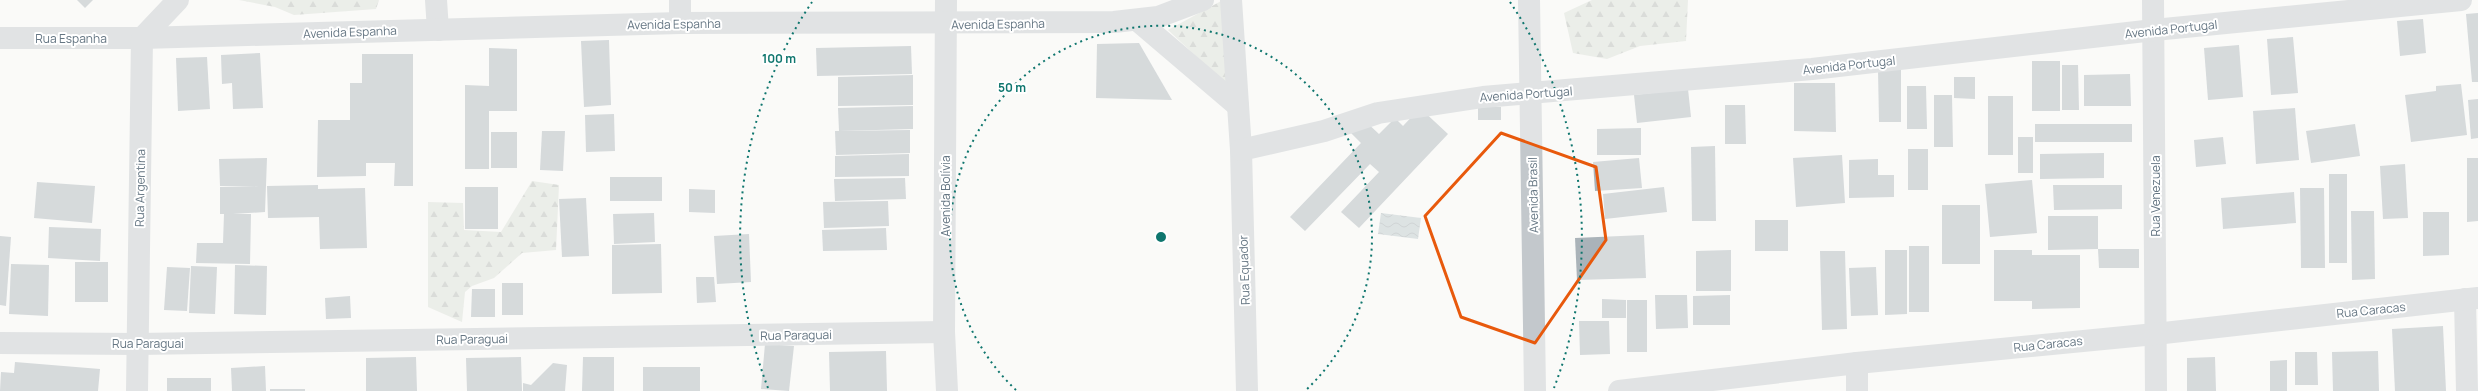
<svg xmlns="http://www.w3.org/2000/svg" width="2478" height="391" font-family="Manrope,sans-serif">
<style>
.forest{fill:url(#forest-firs)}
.water{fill:url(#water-waves)}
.building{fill:#aab3b9}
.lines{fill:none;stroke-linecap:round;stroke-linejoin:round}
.street{stroke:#c3c8cc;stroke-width:22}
.marked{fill:none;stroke:#e8590c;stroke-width:3;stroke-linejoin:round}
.ring{fill:none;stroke:#0f766e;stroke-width:2;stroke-dasharray:2 4}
.labels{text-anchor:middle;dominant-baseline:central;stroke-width:4;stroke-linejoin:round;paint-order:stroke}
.street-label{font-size:12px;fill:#657683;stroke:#fff}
.centre{fill:#0f766e;stroke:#fff;stroke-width:2}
.ring-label{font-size:12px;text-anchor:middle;font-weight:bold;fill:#0f766e;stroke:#fff;stroke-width:4;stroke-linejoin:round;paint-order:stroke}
</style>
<defs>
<pattern id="forest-firs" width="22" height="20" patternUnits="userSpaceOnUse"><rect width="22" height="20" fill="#dadfd7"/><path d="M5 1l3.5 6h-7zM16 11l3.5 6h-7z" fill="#b4b9b4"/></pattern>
<pattern id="water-waves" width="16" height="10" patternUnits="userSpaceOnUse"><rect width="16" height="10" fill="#bbc7cb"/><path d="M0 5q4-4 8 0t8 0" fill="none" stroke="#9ca6aa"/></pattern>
</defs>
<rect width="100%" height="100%" fill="#fafaf8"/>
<g class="forest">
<path d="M239,0H379L376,9L294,15L275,7Z"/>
<path d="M1223,0L1230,88L1168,30Z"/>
<path d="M1592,0H1688L1686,41L1640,46L1607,59L1573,53L1564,13Z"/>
<path d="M532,181L559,185L556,250L522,253L494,278L472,286L465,292L462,322L428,307V202L463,203L464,230L501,232Z"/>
</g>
<path class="water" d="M1381,213L1421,218L1418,239L1378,234Z"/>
<g class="building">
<path d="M77,0H93L85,8Z"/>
<path d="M2478,13V82H2472L2466,14Z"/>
<path d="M2423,19L2426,53L2400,56L2397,21Z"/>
<path d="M2293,37L2298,93L2271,95L2267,39Z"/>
<path d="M609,40L611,105L584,107L581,41Z"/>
<path d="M1139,43L1172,100L1096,98L1097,44Z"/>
<path d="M2239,45L2243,97L2208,100L2204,48Z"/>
<path d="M911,46L912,74L817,76L816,48Z"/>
<path d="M489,48L517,49V111H489V169H465V85L489,86Z"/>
<path d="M260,53L263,108L233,109L232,83L222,84L221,55Z"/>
<path d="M362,54H413V186H394L395,163H366V176L317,177L318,120H350V83H362Z"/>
<path d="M207,57L210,109L178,111L176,58Z"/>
<rect x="2032" y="61" width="28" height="50"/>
<path d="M2062,65H2078L2079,110H2062Z"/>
<path d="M1878,70H1901V122H1879Z"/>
<path d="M2130,74L2131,106H2084V75Z"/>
<path d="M913,75V105L838,106V77Z"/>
<path d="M1954,77H1975V99L1954,98Z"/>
<path d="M1794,83H1835L1836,132L1794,131Z"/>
<path d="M2461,84L2467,135L2411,142L2405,95L2436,91V86Z"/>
<path d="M1907,86H1926L1927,129H1907Z"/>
<path d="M1688,89L1691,117L1637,123L1634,95Z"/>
<path d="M1934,95H1952L1953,147H1934Z"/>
<rect x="1988" y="96" width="25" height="59"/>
<path d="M2478,99V138L2471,139L2468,100Z"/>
<path d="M1725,105H1745L1746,144H1725Z"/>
<path d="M913,106V129L839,131L838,108Z"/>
<rect x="1478" y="107" width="23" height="13"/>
<path d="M1420,108L1448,134L1359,228L1341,212L1379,172L1370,164L1305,231L1290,217L1361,143L1351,133L1364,120L1379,134L1395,118L1403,126Z"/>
<path d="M2295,108L2299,160L2256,164L2253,111Z"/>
<path d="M614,114L615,151L586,152L585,115Z"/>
<rect x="2035" y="124" width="97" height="18"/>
<path d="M2355,124L2360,156L2311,163L2306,131Z"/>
<path d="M1641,128V155H1597V129Z"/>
<path d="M910,130V153L836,155L835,131Z"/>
<path d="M542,131H565L563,171L540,170Z"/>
<rect x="491" y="132" width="26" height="36"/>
<rect x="2018" y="137" width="15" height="36"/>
<path d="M2223,137L2226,164L2196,167L2194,140Z"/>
<path d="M1715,146L1716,221H1692L1691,147Z"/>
<rect x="1908" y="149" width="20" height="41"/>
<path d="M2104,153V178L2040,179V154Z"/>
<path d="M909,154V176L835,177V156Z"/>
<path d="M1842,155L1845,203L1796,207L1793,158Z"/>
<path d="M267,158L265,212L233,214H251L250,264L196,263L197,243H223L224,214H220V187L259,186H220L219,159Z"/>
<path d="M1639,158L1642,188L1595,191L1593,162Z"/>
<path d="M2467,158H2478V221L2467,222Z"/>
<path d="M1878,159V175H1894V197L1849,198V160Z"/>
<path d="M2405,164L2408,218L2383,219L2380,166Z"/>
<rect x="2329" y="174" width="18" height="89"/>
<rect x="610" y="177" width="52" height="24"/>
<path d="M905,178L906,199L835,201L834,179Z"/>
<path d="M2032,180L2037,233L1990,237L1985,184Z"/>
<path d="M37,182L95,186L92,223L34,218Z"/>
<path d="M318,185V189L365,188L367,248L320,249L319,217L268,218L267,186Z"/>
<path d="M2053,185H2122V209L2054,210Z"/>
<rect x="465" y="187" width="33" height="42"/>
<path d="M1664,187L1667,212L1605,219L1603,194Z"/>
<path d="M2300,188H2324L2325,268H2301Z"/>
<path d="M689,189L715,190V213L689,212Z"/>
<path d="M2294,192L2296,223L2223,229L2221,198Z"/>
<path d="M586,198L589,256L562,257L559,199Z"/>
<path d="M888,201L889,226L824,228L823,202Z"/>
<rect x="1942" y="205" width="38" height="59"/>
<path d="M2351,211H2374L2375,279L2352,280Z"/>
<path d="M2423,212H2449V255L2423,256Z"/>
<path d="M654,213L655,242L614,244L613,214Z"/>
<path d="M2048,216H2098V249L2048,250Z"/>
<rect x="1755" y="220" width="33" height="31"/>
<path d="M49,227L101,229L100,261L48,258Z"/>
<path d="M886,228L887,250L823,251L822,230Z"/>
<path d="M749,234L751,282L717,284L714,236Z"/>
<path d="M1644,235L1646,278L1577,280L1575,238Z"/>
<path d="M0,236L11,237L6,306L0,305Z"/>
<path d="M661,244L662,293L612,294V245Z"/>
<rect x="1909" y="246" width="20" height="66"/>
<path d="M2098,249H2139V268H2099Z"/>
<path d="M1731,250V291H1696V251Z"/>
<path d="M1885,250H1907V314L1885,315Z"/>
<path d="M1994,250H2032V255H2080V308L2032,309V301H1994Z"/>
<path d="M1820,251H1845L1847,329L1822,330Z"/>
<rect x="75" y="262" width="33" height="40"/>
<path d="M11,264L49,265L48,316L9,314Z"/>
<path d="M235,265L267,266L266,315L234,314Z"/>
<path d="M191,266L217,267L215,314L189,313Z"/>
<path d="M167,267L190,268L187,311L164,310Z"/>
<path d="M1876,267L1878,315L1851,316L1849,268Z"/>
<path d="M696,277H714L716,302L697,303Z"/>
<rect x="502" y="283" width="21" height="32"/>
<path d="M472,289H495V317H471Z"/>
<path d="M1655,295H1687L1688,328L1656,329Z"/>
<path d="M1730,295V325H1693V296Z"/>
<path d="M350,296L351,318L326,319L325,298Z"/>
<path d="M1602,299L1626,300V318H1602Z"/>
<rect x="1627" y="300" width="20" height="52"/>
<path d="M1579,321H1609L1610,354L1580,355Z"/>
<path d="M2443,326L2446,391H2395L2392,329Z"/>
<path d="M765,344L794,346L789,391L761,389Z"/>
<path d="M886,351L887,391H830L829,352Z"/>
<path d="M2378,351L2379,391H2333L2332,352Z"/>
<path d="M2295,352H2317L2318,385H2295Z"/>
<path d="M416,357L417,391H366V358Z"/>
<path d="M521,357L522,391H467L466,358Z"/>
<path d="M583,357H614V391H582Z"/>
<path d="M2215,357L2216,391H2187V358Z"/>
<path d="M2287,360V391H2270V361Z"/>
<path d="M15,362L100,369L98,391H0L1,372L14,373Z"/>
<path d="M553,363L567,365L565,391H523V383L531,385Z"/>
<path d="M265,366L266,391H232L231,368Z"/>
<rect x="643" y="367" width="57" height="24"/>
<rect x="167" y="378" width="44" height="13"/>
<rect x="270" y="389" width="35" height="2"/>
</g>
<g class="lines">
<g class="street">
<path d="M436,0L438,30"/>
<path d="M946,0L944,332L947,391"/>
<path d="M1231,0L1241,150L1247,391"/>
<path d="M1529,0L1535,391"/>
<path d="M2153,0L2156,391"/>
<path d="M1137,20L1238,106"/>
<path d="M680,23V0"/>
<path d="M0,38H142L680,23L1114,22L1158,17L1203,0"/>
<path d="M1241,150L1324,131L1378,113L1483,97L1812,69L2154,30L2461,0"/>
<path d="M2465,299L2467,391"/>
<path d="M0,343L137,344L944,332"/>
<path d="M1857,363V391"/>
<path d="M137,391L142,38L178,0"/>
<path d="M1619,391L1857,363L2155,334L2478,298"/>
</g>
</g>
<path d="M0 0H2478V391H0ZM1501,133L1596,167L1606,240L1535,343L1461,317L1425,216Z" fill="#fafaf8" fill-opacity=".55" fill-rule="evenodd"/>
<path class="marked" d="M1501,133L1596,167L1606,240L1535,343L1461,317L1425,216Z"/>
<g class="ring">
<path d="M1016 390A211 211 0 1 1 1306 390"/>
<path d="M768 388A421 421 0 0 1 812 2M1510 2A421 421 0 0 1 1554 388"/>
</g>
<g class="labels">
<g class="street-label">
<text transform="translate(674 24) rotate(-1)">Avenida Espanha</text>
<text transform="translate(998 24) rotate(-1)">Avenida Espanha</text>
<text transform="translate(2171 29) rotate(-6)">Avenida Portugal</text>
<text transform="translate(350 32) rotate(-2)">Avenida Espanha</text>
<text x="71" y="38">Rua Espanha</text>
<text transform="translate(1849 65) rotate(-6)">Avenida Portugal</text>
<text transform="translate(1526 94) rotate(-4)">Avenida Portugal</text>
<text transform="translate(140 188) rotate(-89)">Rua Argentina</text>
<text transform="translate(1533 195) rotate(-91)">Avenida Brasil</text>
<text transform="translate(945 196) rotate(-90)">Avenida Bolívia</text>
<text transform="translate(2155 196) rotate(-90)">Rua Venezuela</text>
<text transform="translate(1244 270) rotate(-92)">Rua Equador</text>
<text transform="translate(2371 310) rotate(-6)">Rua Caracas</text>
<text transform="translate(796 335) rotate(-1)">Rua Paraguai</text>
<text transform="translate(472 339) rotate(-1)">Rua Paraguai</text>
<text x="148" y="343">Rua Paraguai</text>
<text transform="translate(2048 344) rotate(-6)">Rua Caracas</text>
</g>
</g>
<circle cx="1161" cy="237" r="6" class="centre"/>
<g class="ring-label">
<text x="779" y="63">100 m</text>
<text x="1012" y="92">50 m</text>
</g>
</svg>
